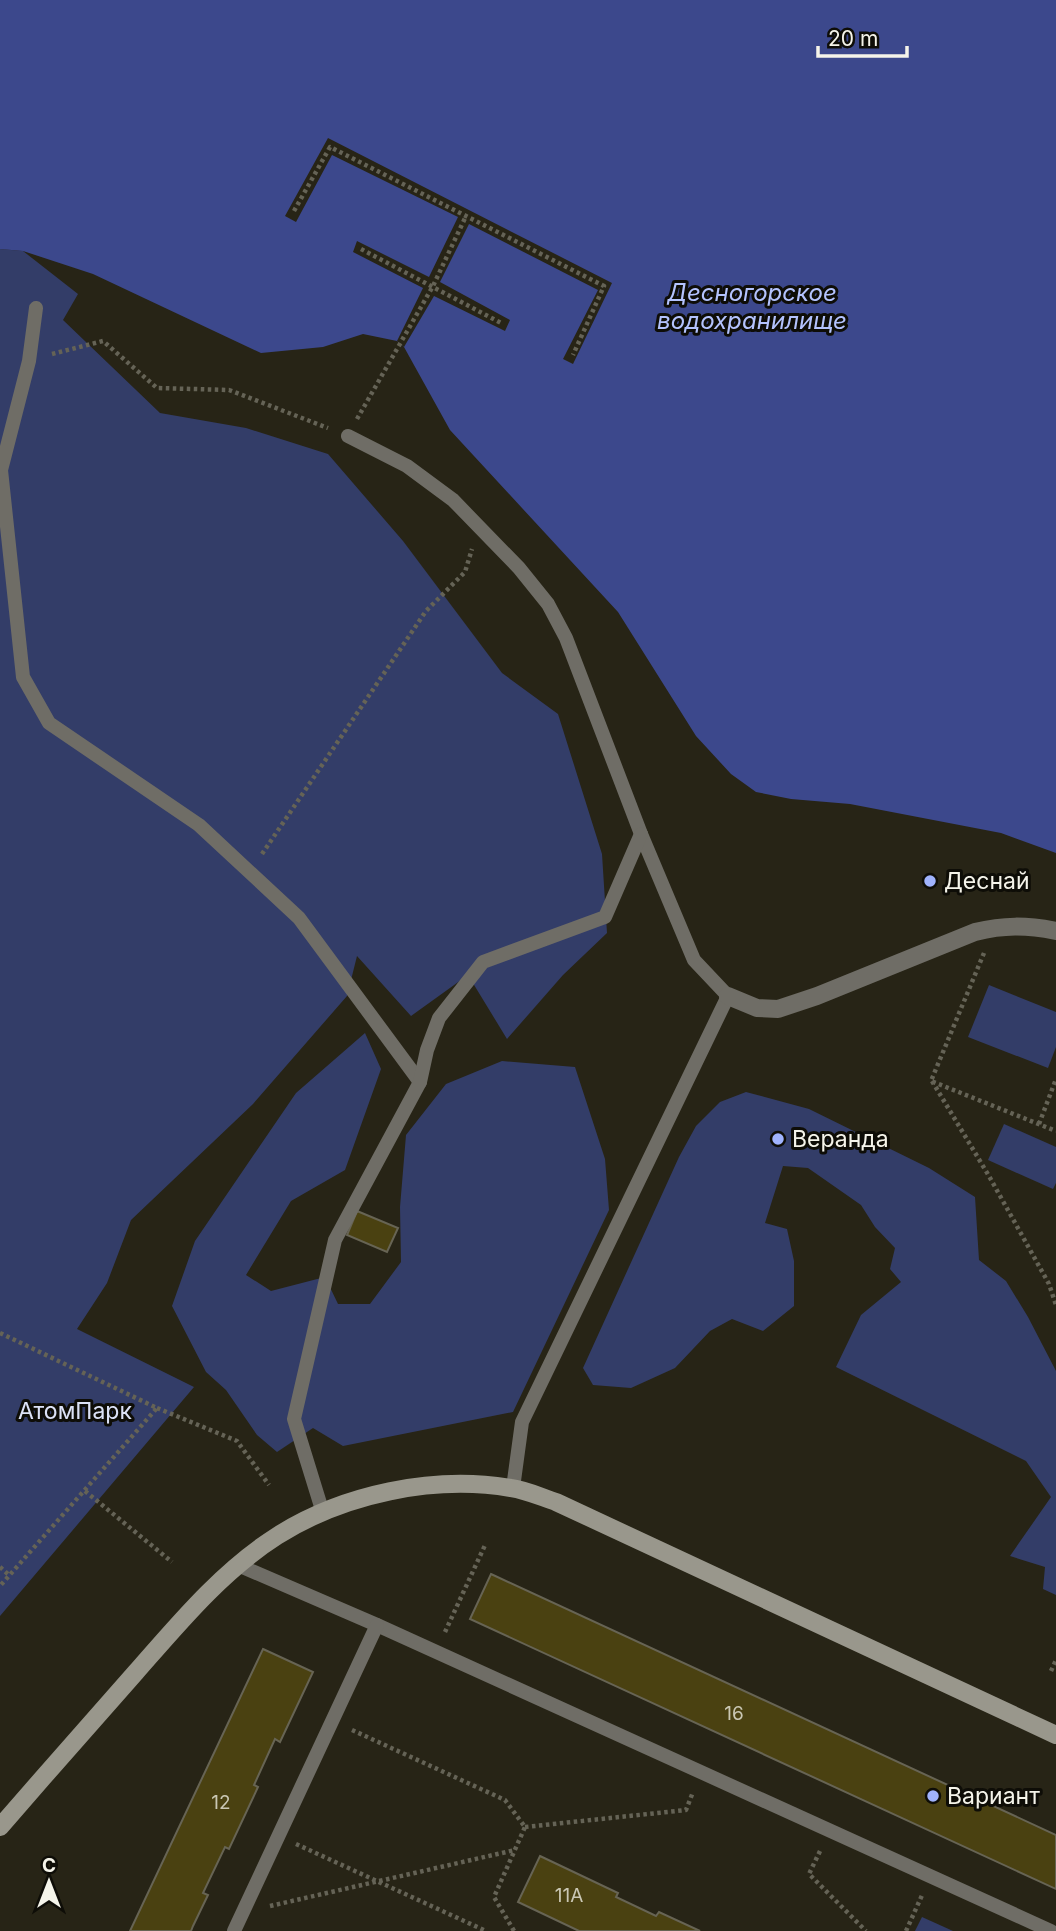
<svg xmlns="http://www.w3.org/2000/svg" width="1056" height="1931" font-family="Inter,sans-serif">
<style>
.green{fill:#333d68}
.water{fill:#3c488c}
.pier{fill:#272416}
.building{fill:#4a4111;stroke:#676454;stroke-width:2}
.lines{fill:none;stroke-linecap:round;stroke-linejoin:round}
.path{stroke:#656356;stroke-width:4.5;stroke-dasharray:3.5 3.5;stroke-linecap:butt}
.lane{stroke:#6f6d66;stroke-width:14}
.street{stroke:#6f6d66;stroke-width:18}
.secondary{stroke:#99978c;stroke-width:18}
.poi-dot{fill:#a0b3fd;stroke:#0e0d07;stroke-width:2.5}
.labels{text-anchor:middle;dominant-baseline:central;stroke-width:6;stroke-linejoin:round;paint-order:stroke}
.number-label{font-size:19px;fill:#cac7b4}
.poi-label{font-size:23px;fill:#f5f4ea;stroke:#0e0d07;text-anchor:start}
.park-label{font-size:23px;fill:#dce2f6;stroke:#0e0d07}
.water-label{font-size:24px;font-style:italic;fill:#b4c3fe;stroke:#0e0d07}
</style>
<rect width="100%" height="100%" fill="#272416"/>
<g class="green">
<path d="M0,249L23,251L78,294L63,320L160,413L246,428L328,454L403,541L502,673L558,714L602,854L607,933L563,975L507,1039L468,975L411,1016L357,956L347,996L253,1104L131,1220L107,1283L77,1329L194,1387L0,1616Z"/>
<path d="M989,985L1056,1012V1047L1048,1068L968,1037Z"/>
<path d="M365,1033L381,1069L345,1170L291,1201L246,1275L271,1291L325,1277L338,1304H370L401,1262L400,1207L406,1135L446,1084L502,1061L575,1067L605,1159L609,1210L513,1412L343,1446L313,1428L277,1452L257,1435L226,1390L206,1372L172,1306L195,1241L296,1093Z"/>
<path d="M746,1092L809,1109L929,1168L975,1197L979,1260L1006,1281L1028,1317L1056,1371V1595L1043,1589L1045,1567L1010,1556L1051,1497L1026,1461L836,1367L861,1315L901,1282L890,1269L895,1248L875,1227L861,1205L808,1168L783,1166L765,1223L787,1229L794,1261V1306L763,1331L732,1319L710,1331L675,1368L631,1388L593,1385L583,1368L679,1157L696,1126L720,1102Z"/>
<path d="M1004,1124L1056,1147V1183L1053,1189L988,1160Z"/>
<path d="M922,1917L953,1931H915Z"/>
</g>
<path class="water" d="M0,0H1056V853L1001,833L850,804L791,799L756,792L731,774L696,736L618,612L450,430L404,347L397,341L363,334L323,347L261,353L93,274L23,251L0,249Z"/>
<path class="pier" d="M328,138L612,283L573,364L563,359L598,290L469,224L440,282L510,320L505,331L434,296L404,347L397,341L423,288L353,252L357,241L429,277L458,217L332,155L296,222L285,216Z"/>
<g class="building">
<path d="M357,1211L398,1228L387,1252L347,1235Z"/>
<path d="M491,1574L1056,1835V1889L470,1619Z"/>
<path d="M263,1649L313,1672L280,1742L275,1739L254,1785L258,1787L229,1849L225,1847L203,1893L208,1895L193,1926L191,1931H130Z"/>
<path d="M540,1856L618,1893L616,1897L656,1916L659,1912L700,1931H579L518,1902Z"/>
</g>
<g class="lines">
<g class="path">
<path d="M294,211L330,147L604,286L573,355"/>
<path d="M361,249L501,323"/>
<path d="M52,354L103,341L157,388L229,390L328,428"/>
<path d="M357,419L433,286L466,216"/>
<path d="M262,854L426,611L465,572L472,549"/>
<path d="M984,953L931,1081L1056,1131"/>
<path d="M932,1081L989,1176L1049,1284L1056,1305"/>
<path d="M1039,1124L1056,1079"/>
<path d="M0,1333L157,1408L0,1586"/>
<path d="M157,1408L237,1441L269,1485"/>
<path d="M85,1491L172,1562"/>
<path d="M0,1567L10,1576"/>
<path d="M445,1632L486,1543"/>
<path d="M1051,1671L1056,1660"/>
<path d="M352,1730L505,1800L525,1827"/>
<path d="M525,1827L686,1810L693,1792"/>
<path d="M296,1844L486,1931"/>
<path d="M820,1851L809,1874L866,1931"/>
<path d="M270,1906L515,1850"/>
<path d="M514,1931L494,1897L525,1827"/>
<path d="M906,1931L923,1893"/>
</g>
<g class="lane">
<path d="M36,308L29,361L1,470L23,677L49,723L199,825L299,918L420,1082"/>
<path d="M348,436L407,466L453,500L519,568L548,604L566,638L641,834L694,960L728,996L522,1422L513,1488"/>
<path d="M323,1513L294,1419L335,1240L420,1082L427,1050L439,1018L483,962L605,917L641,834"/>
<path d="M238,1565L377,1625L1051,1931"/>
<path d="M234,1931L377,1625"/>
</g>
<path class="street" d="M728,996L757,1008L778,1009L817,996L975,932C1004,925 1026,925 1056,931"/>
<path class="secondary" d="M0,1827C45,1775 91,1723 136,1672C179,1623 222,1571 277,1536C343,1494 433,1475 511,1488C526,1490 541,1497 556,1502L1056,1735"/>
</g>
<g class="poi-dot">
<circle cx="930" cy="881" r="7"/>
<circle cx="778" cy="1139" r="7"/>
<circle cx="933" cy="1796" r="7"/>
</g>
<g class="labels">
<g class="number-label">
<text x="734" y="1713">16</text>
<text x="221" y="1802">12</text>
<text x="569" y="1895">11А</text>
</g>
<g class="poi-label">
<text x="944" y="881">Деснай</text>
<text x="792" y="1139">Веранда</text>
<text x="947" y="1796">Вариант</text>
</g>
<g class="park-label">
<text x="75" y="1411">АтомПарк</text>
</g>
<g class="water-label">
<text x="752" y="292">Десногорское<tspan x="752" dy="28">водохранилище</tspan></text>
</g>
</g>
<g transform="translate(49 1882)" stroke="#0e0d07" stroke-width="5" paint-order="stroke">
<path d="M0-5L12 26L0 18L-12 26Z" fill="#f5f4ea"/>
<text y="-10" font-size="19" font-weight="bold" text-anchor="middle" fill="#f5f4ea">С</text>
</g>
<path d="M818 46v10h89v-10" fill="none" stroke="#f5f4ea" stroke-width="3.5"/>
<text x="828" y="46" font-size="21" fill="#f5f4ea" stroke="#0e0d07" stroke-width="5" paint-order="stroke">20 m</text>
</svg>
